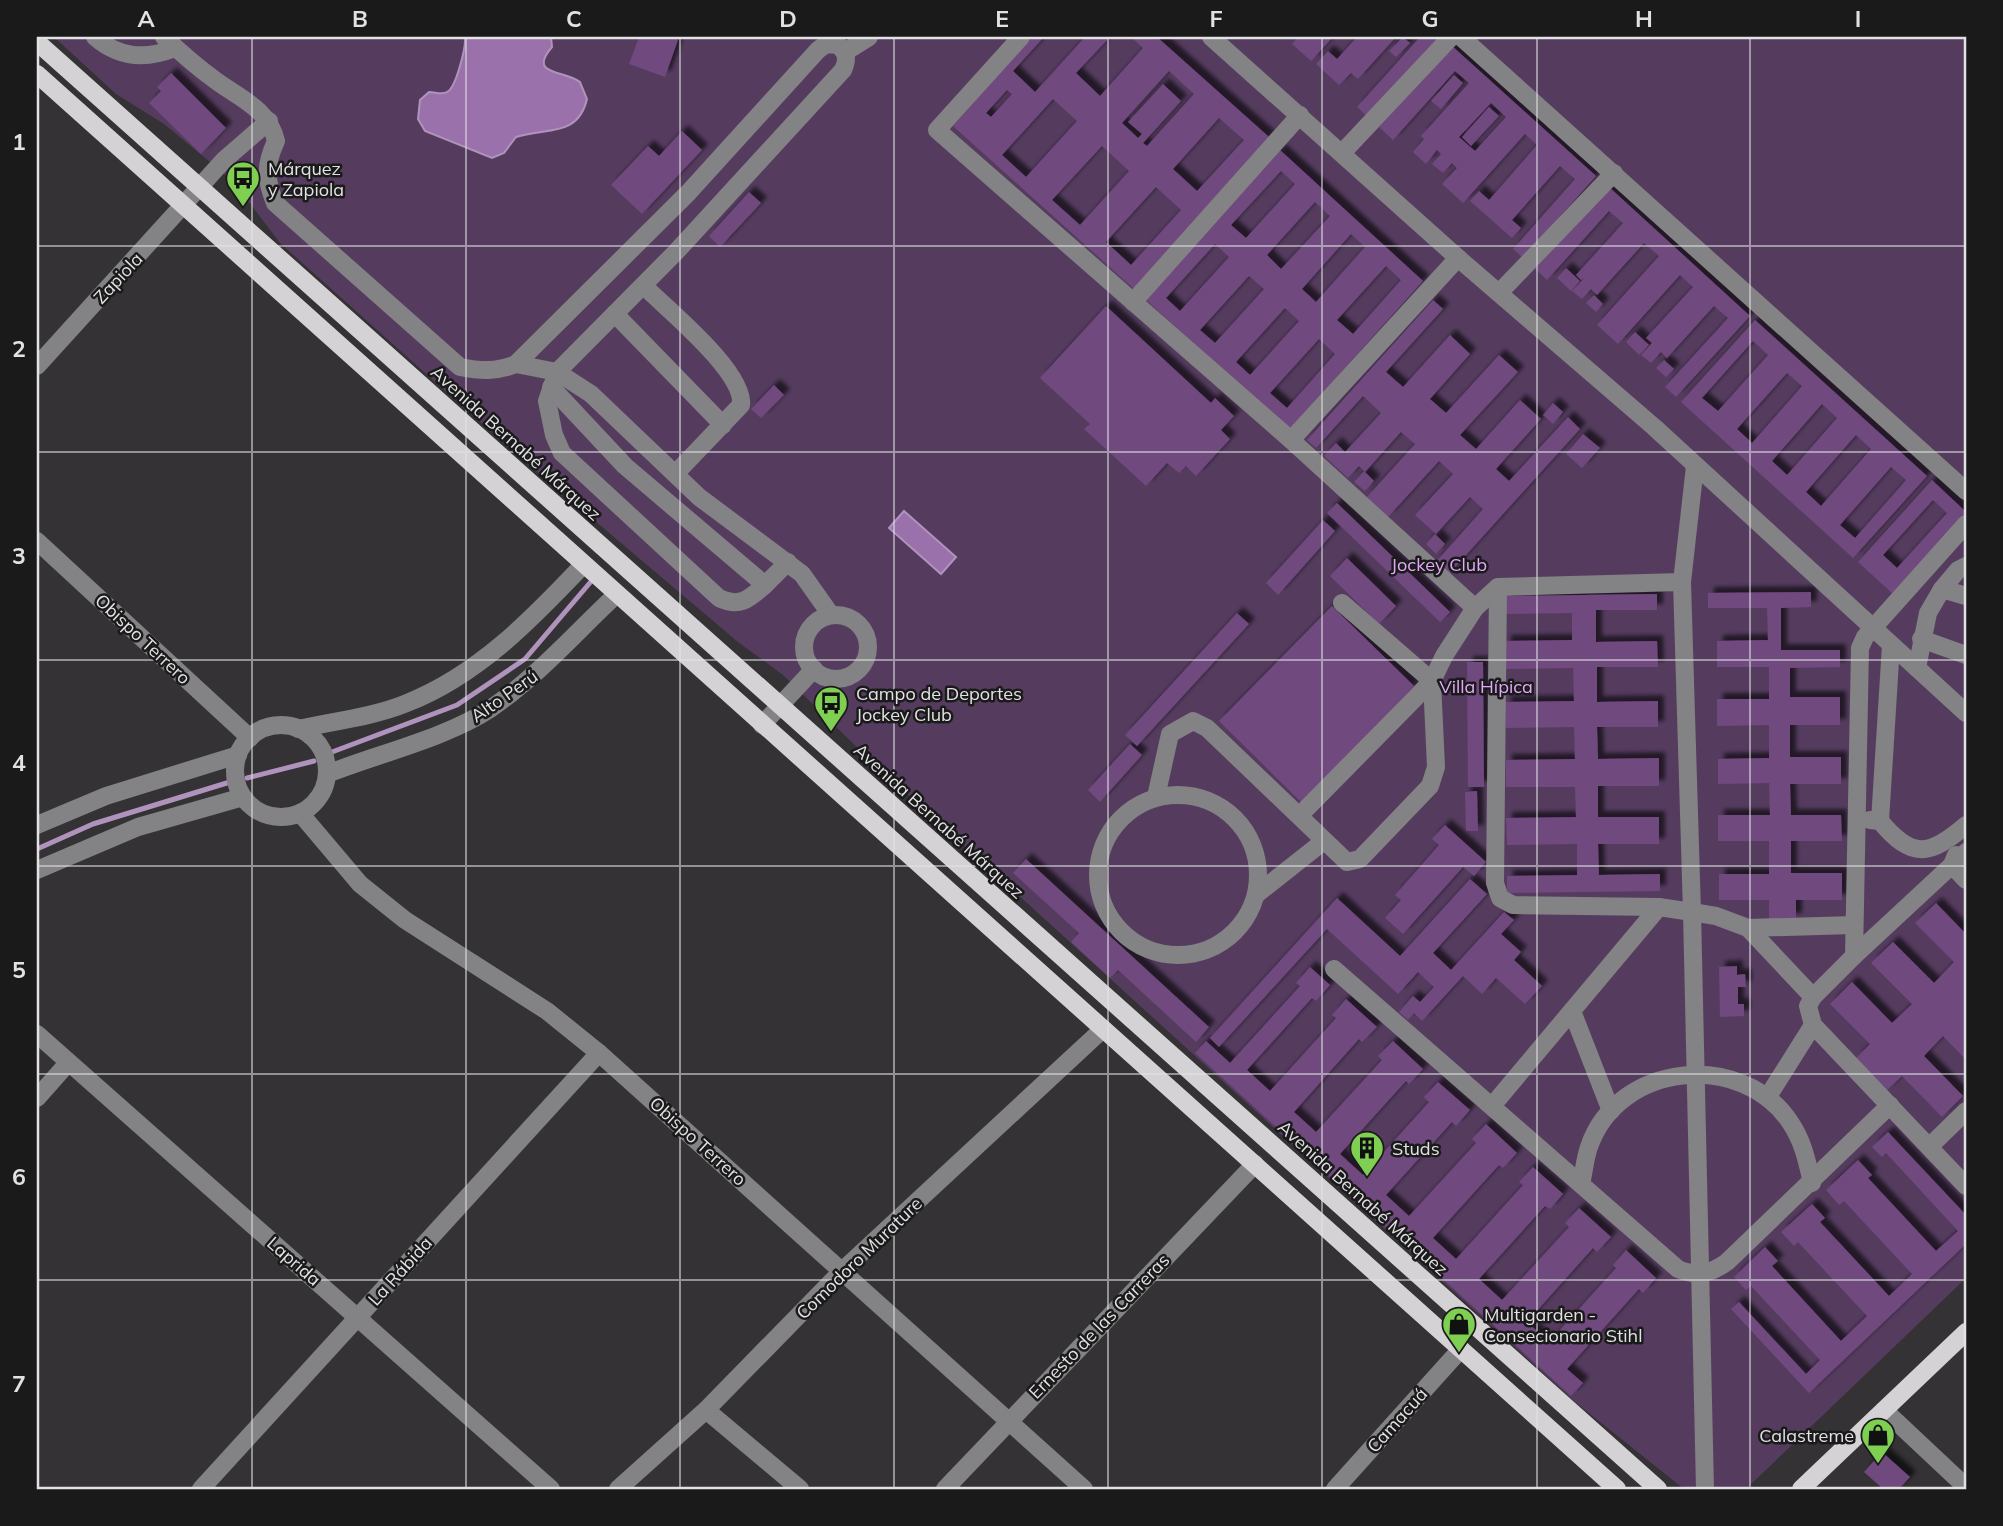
<svg xmlns="http://www.w3.org/2000/svg" width="2003" height="1526" font-family="Mulish,sans-serif">
<style>
.green{fill:#553c5f}
.water{fill:#9a71ab;stroke:#b093bc;stroke-width:2}
.lines{fill:none;stroke-linecap:round;stroke-linejoin:round}
.stream{stroke:#b093bc;stroke-width:5}
.building{fill:#70487f;fill-rule:evenodd;filter:url(#shadow)}
.minor{stroke:#838284;stroke-width:18}
.major{stroke:#d4d2d5;stroke-width:18}
.grid{fill:none;stroke:#e2e1e3;stroke-width:2;stroke-opacity:0.55}
.labels{text-anchor:middle;dominant-baseline:central;stroke-width:5;stroke-linejoin:round;paint-order:stroke}
.poi-label{font-size:18px;fill:#e2e1e3;stroke:#1b1a1b;text-anchor:start}
.street-label{font-size:18px;fill:#e2e1e3;stroke:#1b1a1b}
.park-label{font-size:18px;fill:#e3a8fa;stroke:#1b1a1b}
.neatline{fill:none;stroke:#e2e1e3;stroke-width:2.5}
.grid-label{font-size:23px;text-anchor:middle;font-weight:bold;fill:#e2e1e3}
</style>
<defs>
<filter id="shadow"><feDropShadow dx="6" dy="-6" stdDeviation="2" flood-color="#0009"/></filter>
</defs>
<rect width="100%" height="100%" fill="#343234"/>
<path class="green" d="M54,37H1966V1278L1746,1489H1684L1575,1402L869,759L783,675L738,642L510,449L280,243L233,181L164,124L116,94Z"/>
<g class="water">
<path d="M465,37H551L552,47C527,76 565,70 580,82L587,99C578,138 545,127 516,137L504,153L492,158L425,131L418,119L420,100L429,92C435,92 442,95 447,92C456,88 466,47 465,37Z"/>
<path d="M904,511L956,557L941,574L889,528Z"/>
</g>
<g class="lines">
<g class="stream">
<path d="M332,752L457,705L525,659L594,578"/>
<path d="M247,778L314,761"/>
<path d="M37,849L93,824L230,782"/>
</g>
</g>
<g class="building">
<path d="M639,37H679L665,77L629,64Z"/>
<path d="M1032,37H1044L1013,71L1035,92L1085,37H1110L1076,73L1100,96L1143,48L1131,37H1157L1269,137L1134,289L953,126ZM1169,71L1194,94L1147,146L1143,143L1181,101L1163,84L1128,122L1142,134L1138,138L1122,123ZM1007,90L1012,94L991,117L986,113ZM1053,99L1077,121L1026,177L1002,155ZM1219,118L1244,140L1197,191L1173,169ZM1102,146L1129,171L1080,225L1052,200ZM1156,187L1181,210L1131,265L1106,242Z"/>
<path d="M1298,37H1333L1311,61L1292,44Z"/>
<path d="M1357,37H1396L1358,79L1351,73L1339,85L1316,64L1328,51L1337,59Z"/>
<path d="M1403,37L1410,43L1396,57L1389,51Z"/>
<path d="M1420,37H1441L1369,118L1357,107Z"/>
<path d="M1452,46L1596,176L1523,258L1513,249L1575,179L1560,166L1512,220L1521,228L1512,238L1470,201L1479,191L1489,200L1537,145L1525,134L1463,203L1442,184L1457,168L1452,163L1443,173L1432,164L1441,154L1437,150L1426,164L1413,152L1424,139L1421,136L1469,83L1455,71L1393,140L1379,127ZM1491,103L1506,117L1475,151L1459,137Z"/>
<path d="M171,73L226,128L201,154L149,103L161,91L157,87Z"/>
<path d="M1454,75L1463,83L1441,109L1431,101Z"/>
<path d="M1489,107L1499,116L1471,146L1462,137Z"/>
<path d="M682,131L702,150L642,214L611,185L648,146L659,156Z"/>
<path d="M1280,150L1423,281L1289,430L1145,299ZM1281,171L1295,184L1246,238L1231,225ZM1315,202L1330,216L1281,269L1267,255ZM1351,234L1365,247L1316,302L1302,289ZM1215,244L1229,257L1180,311L1166,298ZM1386,266L1401,280L1353,334L1337,320ZM1249,276L1264,289L1215,343L1200,330ZM1285,308L1299,321L1250,375L1236,362ZM1319,339L1335,354L1287,408L1270,393Z"/>
<path d="M1609,187L1750,316L1676,397L1665,387L1728,318L1714,306L1667,358L1661,352L1651,363L1641,355L1652,343L1646,338L1693,287L1680,275L1618,344L1597,325L1659,256L1644,243L1597,295L1591,289L1582,299L1572,291L1584,278L1581,280L1576,275L1623,223L1609,211L1547,280L1535,269Z"/>
<path d="M749,192L761,203L720,247L709,236Z"/>
<path d="M1566,268L1580,281L1571,291L1557,278Z"/>
<path d="M1594,295L1603,304L1596,312L1586,303Z"/>
<path d="M1433,300L1443,309L1386,372L1403,387L1450,335L1470,354L1430,399L1446,413L1499,355L1518,372L1460,435L1476,449L1520,400L1541,419L1496,469L1509,481L1568,417L1580,429L1448,575L1435,563L1483,509L1470,497L1436,534L1415,515L1453,474L1439,461L1388,517L1366,498L1415,444L1401,432L1365,472L1359,466L1348,478L1324,456L1336,443L1345,452L1381,413L1363,396L1316,448L1307,440Z"/>
<path d="M1106,306L1211,403L1215,398L1234,416L1221,430L1230,439L1196,476L1186,466L1179,473L1167,463L1146,486L1084,429L1090,424L1040,378Z"/>
<path d="M1755,320L1927,476L1853,558L1681,402ZM1753,341L1768,355L1718,411L1702,398ZM1787,373L1802,386L1752,443L1737,429ZM1822,404L1837,418L1787,475L1772,461ZM1856,435L1871,449L1821,506L1806,492ZM1891,467L1906,480L1855,538L1840,525Z"/>
<path d="M1635,332L1649,345L1639,355L1626,342Z"/>
<path d="M1664,360L1674,369L1666,377L1656,368Z"/>
<path d="M774,385L784,395L761,418L751,409Z"/>
<path d="M1553,403L1563,412L1553,424L1543,415Z"/>
<path d="M1583,434L1600,448L1582,468L1566,454Z"/>
<path d="M1364,471L1374,481L1365,491L1354,482Z"/>
<path d="M1932,480L1966,512L1893,594L1858,562ZM1933,500L1947,513L1897,568L1883,555Z"/>
<path d="M1337,503L1450,612L1440,622L1327,513Z"/>
<path d="M1323,520L1335,531L1278,595L1266,583Z"/>
<path d="M1435,534L1445,544L1436,554L1426,544Z"/>
<path d="M1347,558L1396,606L1379,624L1330,576Z"/>
<path d="M1811,592V607L1781,608V650H1840V667L1790,668V697H1840V725H1790V757H1841V784H1790L1791,815H1841L1842,841H1791V873H1842V900H1796V919L1769,920V900H1719V874H1769V841H1718V815H1770L1769,783L1718,784V759L1769,758V725L1717,726V699H1769V667H1717V641L1768,640L1767,608H1708V593Z"/>
<path d="M1657,594V610H1596V642L1657,641L1658,667H1597V702L1658,701V727H1597L1598,759L1659,758V786H1598V817H1659V844H1598L1599,875L1660,874V891L1507,893V876L1577,875V844L1507,845L1506,818L1576,817L1575,787H1506V760L1575,759L1574,727L1506,728L1505,702L1574,701L1573,668L1505,669V641L1572,640V613L1504,614V596Z"/>
<path d="M1332,606L1414,686L1301,802L1219,721Z"/>
<path d="M1237,613L1249,624L1137,746L1125,735Z"/>
<path d="M1467,662H1483L1484,787H1468Z"/>
<path d="M1130,744L1142,755L1100,802L1088,790Z"/>
<path d="M1477,791L1478,831H1466L1465,792Z"/>
<path d="M1445,825L1486,862L1474,876L1463,867L1403,934L1385,918L1401,900L1395,895L1439,845L1432,839Z"/>
<path d="M1026,859L1209,1027L1196,1042L1118,970L1110,978L1071,942L1079,933L1013,873Z"/>
<path d="M1470,879L1487,894L1433,953L1451,970L1504,912L1514,920L1501,934L1521,952L1514,960L1542,986L1525,1004L1496,978L1482,994L1463,976L1422,1021L1414,1013L1408,1020L1399,1012L1413,996L1420,1002L1434,987L1418,972L1398,994L1327,929L1219,1047L1210,1038L1337,898L1400,956Z"/>
<path d="M1936,903L1966,934V1060L1943,1036L1924,1056L1963,1096L1942,1117L1902,1076L1887,1090L1856,1058L1870,1044L1830,1004L1852,982L1892,1023L1912,1004L1871,963L1893,942L1934,983L1954,962L1915,923Z"/>
<path d="M1737,966V975L1745,974L1746,987H1738V1004H1744V1016L1720,1017L1719,967Z"/>
<path d="M1310,967L1330,985L1316,1001L1312,998L1247,1070L1270,1091L1336,1018L1332,1015L1346,999L1377,1027L1362,1042L1359,1039L1294,1112L1316,1132L1382,1060L1378,1056L1393,1041L1423,1069L1409,1084L1406,1081L1340,1154L1363,1175L1429,1102L1424,1097L1438,1082L1470,1110L1456,1126L1452,1122L1386,1195L1409,1216L1476,1143L1472,1139L1486,1124L1517,1153L1503,1168L1499,1165L1433,1238L1456,1259L1523,1185L1519,1182L1533,1167L1563,1194L1550,1209L1545,1206L1479,1279L1502,1300L1569,1227L1565,1223L1579,1208L1611,1237L1597,1252L1593,1248L1527,1322L1549,1342L1616,1268L1613,1265L1626,1250L1656,1278L1643,1293L1639,1289L1567,1369L1583,1383L1571,1396L1195,1053L1206,1041L1230,1063L1300,986L1296,983Z"/>
<path d="M1888,1132L1966,1215V1244L1809,1393L1731,1309L1739,1302L1806,1374L1820,1360L1751,1286L1746,1290L1734,1277L1765,1247L1778,1261L1772,1266L1841,1341L1867,1316L1798,1242L1794,1246L1781,1232L1812,1204L1825,1218L1820,1222L1889,1296L1912,1274L1844,1201L1839,1205L1826,1190L1858,1160L1872,1175L1868,1178L1936,1251L1958,1231L1886,1153L1882,1157L1872,1147Z"/>
<path d="M1882,1452L1910,1477L1899,1489H1883L1864,1472Z"/>
</g>
<g class="lines">
<g class="minor">
<path d="M95,37C119,58 145,60 175,48"/>
<path d="M164,37C180,52 197,67 215,80C239,98 269,109 276,141C265,165 265,179 275,203L460,367C481,371 496,372 516,364L688,193L818,50L826,44L838,45C847,53 848,59 843,70L675,253L557,372L547,401L554,435L562,453L719,598C740,608 749,599 765,585"/>
<path d="M1021,37L937,130L1291,440L1475,608L1498,587L1682,582L1695,466"/>
<path d="M1211,37L1458,258L1654,427L1966,713"/>
<path d="M1461,37L1966,491"/>
<path d="M845,52L869,37"/>
<path d="M1342,153L1451,37"/>
<path d="M644,286C668,310 745,372 741,405L675,474"/>
<path d="M1499,293L1614,173"/>
<path d="M1133,302L1300,115"/>
<path d="M615,314L723,425"/>
<path d="M516,364L557,372L591,394L699,497L802,574L831,615"/>
<path d="M37,366L224,160L269,121"/>
<path d="M551,387L625,466L765,585L788,562"/>
<path d="M1291,440L1458,258"/>
<path d="M37,541L250,738"/>
<path d="M1498,587L1495,883L1500,898L1513,905L1659,907L1692,912L1682,582"/>
<path d="M1942,589L1958,570L1966,566"/>
<circle cx="836" cy="647" r="32"/>
<path d="M1921,639L1966,655"/>
<path d="M1917,668L1928,613L1942,589L1966,596"/>
<path d="M762,725L814,669"/>
<circle cx="281" cy="771" r="46"/>
<path d="M298,729C334,721 373,717 407,703C478,675 532,619 583,565"/>
<path d="M327,774C377,754 446,738 490,709C538,676 575,633 617,594"/>
<circle cx="1178" cy="875" r="80"/>
<path d="M1156,797L1170,734L1193,721L1207,728L1347,862L1360,859L1430,786L1436,767L1432,681L1444,656L1475,608"/>
<path d="M300,813L360,884L405,920L547,1011L599,1053L1084,1489"/>
<path d="M1300,815L1432,681L1342,603"/>
<path d="M1870,820L1880,821C1912,860 1930,856 1966,825"/>
<path d="M1880,821L1891,645"/>
<path d="M37,825L106,796L238,755"/>
<path d="M1956,855L1952,865L1966,880"/>
<path d="M37,870L138,827L243,797"/>
<path d="M1257,894L1324,841"/>
<path d="M1748,928L1813,997L1808,1006L1813,1025L1966,1186"/>
<path d="M1854,956L1966,852"/>
<path d="M1334,969L1678,1269C1697,1277 1710,1274 1727,1262L1890,1105"/>
<path d="M1813,997L1854,956L1860,648L1865,637L1966,524"/>
<path d="M1572,1011L1611,1111"/>
<path d="M37,1034L551,1489"/>
<path d="M37,1098L68,1063"/>
<path d="M1767,1098L1813,1025"/>
<path d="M1492,1106L1659,907"/>
<path d="M1929,1147L1966,1111"/>
<path d="M1581,1184C1584,1172 1585,1158 1589,1147C1618,1062 1742,1050 1790,1122C1803,1141 1807,1161 1812,1183"/>
<path d="M706,1410L800,1489"/>
<path d="M1884,1410L1966,1487"/>
<path d="M201,1489L599,1053"/>
<path d="M618,1489L706,1410L843,1270L1103,1029"/>
<path d="M945,1489L1255,1164"/>
<path d="M1335,1489L1460,1350"/>
<path d="M1705,1489L1692,912L1716,916L1748,928L1853,925"/>
</g>
<g class="major">
<path d="M37,42L1658,1489"/>
<path d="M37,74L1617,1489"/>
<path d="M1801,1489L1966,1332"/>
</g>
</g>
<path class="grid" d="M252,37V1489M466,37V1489M680,37V1489M894,37V1489M1108,37V1489M1322,37V1489M1537,37V1489M1750,37V1489M37,246H1966M37,452H1966M37,660H1966M37,866H1966M37,1074H1966M37,1280H1966"/>
<defs>
<g id="bus-pin" transform="scale(1.75)"><path d="M0 17L-7.5 6A9.5 9.5 0 1 1 7.5 6Z" fill="#7fd052" stroke="#1b1a1b"/><path d="M-5-6H5V4H4V6H2V4H-2V6H-4V4H-5ZM-3.5-4V0h7V-4ZM-3.5 1.2v1.5H-2V1.2ZM2 1.2v1.5H3.5V1.2Z" fill="#111"/></g>
<g id="building-pin" transform="scale(1.75)"><path d="M0 17L-7.5 6A9.5 9.5 0 1 1 7.5 6Z" fill="#7fd052" stroke="#1b1a1b"/><path d="M-4-6H4V6H1V3H-1V6H-4ZM-2.5-4.3h1.7v1.8h-1.7ZM.8-4.3h1.7v1.8H.8ZM-2.5-1h1.7V.8h-1.7ZM.8-1h1.7V.8H.8Z" fill="#111"/></g>
<g id="shop-pin" transform="scale(1.75)"><path d="M0 17L-7.5 6A9.5 9.5 0 1 1 7.5 6Z" fill="#7fd052" stroke="#1b1a1b"/><path d="M-5-2.5h2.3a2.7 3.5 0 0 1 5.4 0H5L5.5 6h-11ZM-1.5-2.5h3a1.5 2.3 0 0 0-3 0Z" fill="#111"/></g>
</defs>
<g fill-rule="evenodd">
<use href="#bus-pin" x="243" y="178"/>
<use href="#bus-pin" x="831" y="703"/>
<use href="#building-pin" x="1367" y="1148"/>
<use href="#shop-pin" x="1459" y="1324"/>
<use href="#shop-pin" x="1878" y="1435"/>
</g>
<g class="labels">
<g class="poi-label">
<text x="268" y="168">Márquez<tspan x="268" dy="21">y Zapiola</tspan></text>
<text x="856" y="693">Campo de Deportes<tspan x="856" dy="21">Jockey Club</tspan></text>
<text x="1392" y="1148">Studs</text>
<text x="1484" y="1314">Multigarden -<tspan x="1484" dy="21">Consecionario Stihl</tspan></text>
<text x="1854" y="1435" text-anchor="end">Calastreme</text>
</g>
<g class="street-label">
<text transform="translate(118 278) rotate(-47)">Zapiola</text>
<text transform="translate(516 443) rotate(42)">Avenida Bernabé Márquez</text>
<text transform="translate(143 639) rotate(43)">Obispo Terrero</text>
<text transform="translate(504 696) rotate(-35)">Alto Perú</text>
<text transform="translate(939 821) rotate(42)">Avenida Bernabé Márquez</text>
<text transform="translate(698 1141) rotate(42)">Obispo Terrero</text>
<text transform="translate(1363 1198) rotate(42)">Avenida Bernabé Márquez</text>
<text transform="translate(859 1258) rotate(-44)">Comodoro Murature</text>
<text transform="translate(294 1261) rotate(41)">Laprida</text>
<text transform="translate(400 1271) rotate(-48)">La Rábida</text>
<text transform="translate(1099 1326) rotate(-46)">Ernesto de las Carreras</text>
<text transform="translate(1397 1420) rotate(-48)">Camacuá</text>
</g>
<g class="park-label">
<text x="1439" y="564">Jockey Club</text>
<text x="1486" y="686">Villa Hípica</text>
</g>
</g>
<rect width="2003" height="1526" fill="none" stroke="#1b1a1b" stroke-width="77"/>
<rect x="38" y="38" width="1927" height="1450" class="neatline"/>
<g class="grid-label">
<text x="146" y="27">A</text>
<text x="360" y="27">B</text>
<text x="574" y="27">C</text>
<text x="788" y="27">D</text>
<text x="1002" y="27">E</text>
<text x="1216" y="27">F</text>
<text x="1430" y="27">G</text>
<text x="1644" y="27">H</text>
<text x="1858" y="27">I</text>
<text x="19" y="150">1</text>
<text x="19" y="357">2</text>
<text x="19" y="564">3</text>
<text x="19" y="771">4</text>
<text x="19" y="978">5</text>
<text x="19" y="1185">6</text>
<text x="19" y="1392">7</text>
</g>
</svg>
